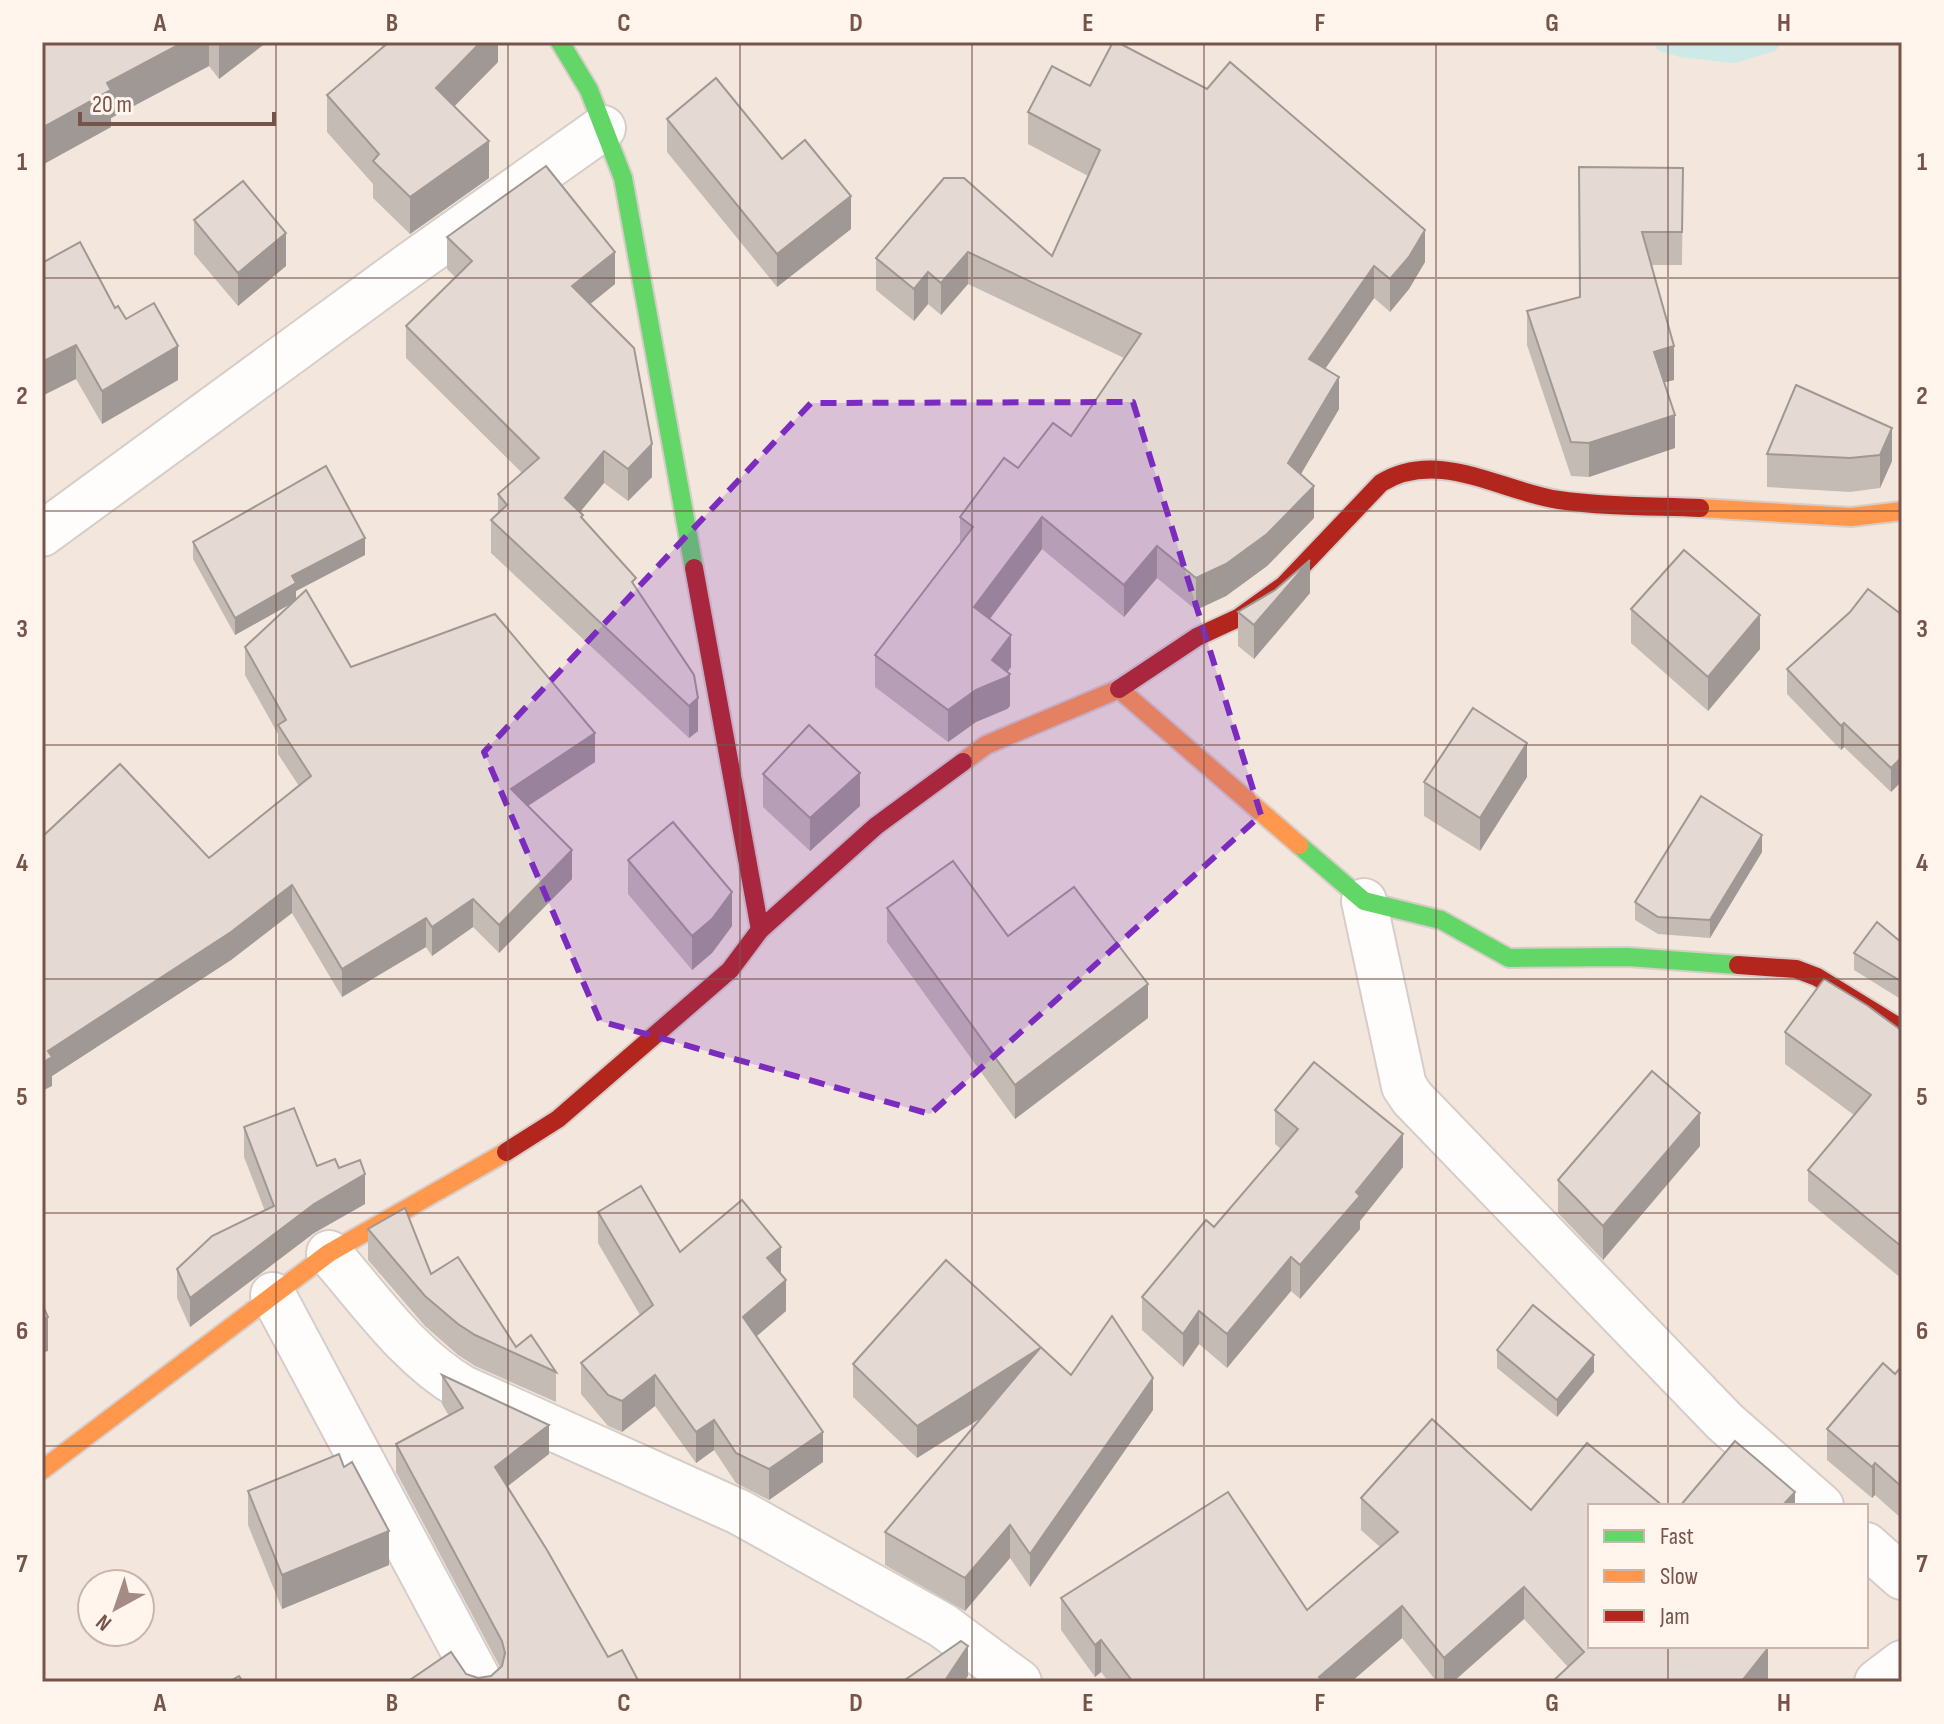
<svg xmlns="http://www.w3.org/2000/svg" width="1944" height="1724" font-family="'Sofia Sans Condensed',sans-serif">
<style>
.residential{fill:#f3e6dc;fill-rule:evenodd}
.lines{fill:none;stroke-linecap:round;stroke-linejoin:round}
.stream{stroke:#cdeae8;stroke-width:20}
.street-casing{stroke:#d6cdc8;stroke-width:48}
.fast-casing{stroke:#d7cdc8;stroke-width:22}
.slow-casing{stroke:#d7cdc8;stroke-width:22}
.jam-casing{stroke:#d7cdc8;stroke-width:22}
.street{stroke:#fefdfc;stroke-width:44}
.fast{stroke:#63d668;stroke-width:18}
.slow{stroke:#ff974d;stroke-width:18}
.jam{stroke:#b3261e;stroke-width:18}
.wall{fill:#c5bbb5}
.shaded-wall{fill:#a09894}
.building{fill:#e5d9d3;stroke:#a09894;stroke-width:2}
.marked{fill:#7b2cbf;fill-opacity:0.2;stroke:#7b2cbf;stroke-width:6;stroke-dasharray:16 10;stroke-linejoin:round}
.grid{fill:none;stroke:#77544a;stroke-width:2;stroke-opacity:0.55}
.neatline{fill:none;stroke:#77544a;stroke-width:3}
.grid-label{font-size:26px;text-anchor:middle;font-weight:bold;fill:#77544a}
</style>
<rect width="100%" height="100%" fill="#f8f2ec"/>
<path class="residential" d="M42,42H1902V1682H42ZM1590,1506H1866V1646H1590ZM92,1584H140V1632H92Z"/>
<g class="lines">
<path class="stream" d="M1664,42L1681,47L1734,53L1770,42"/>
<g class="street-casing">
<g id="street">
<path d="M42,534L411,264L603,128"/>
<path d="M1364,901L1404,1086L1412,1098L1725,1422L1821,1506"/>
<path d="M329,1253C370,1300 409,1357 463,1388L739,1512L942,1625L1019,1682"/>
<path d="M273,1295L480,1682"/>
<path d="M1866,1545L1902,1577"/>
<path d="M1877,1682L1902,1663"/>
</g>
</g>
<g class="fast-casing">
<g id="fast">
<path d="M560,42L589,90L623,178L694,568"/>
<path d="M1299,845L1364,901L1441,920L1509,958L1628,957L1738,965"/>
</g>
</g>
<g class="slow-casing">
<g id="slow">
<path d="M1700,508L1851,517L1902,511"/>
<path d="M963,762L986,745L1119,689L1299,845"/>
<path d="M42,1470L329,1253L506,1152"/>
</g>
</g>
<g class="jam-casing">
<g id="jam">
<path d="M694,568L760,930"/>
<path d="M1119,689L1197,637L1238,618L1284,585L1381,483C1438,448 1500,491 1559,500C1605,507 1654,506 1700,508"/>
<path d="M1738,965L1796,969L1817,977L1902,1029"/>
<path d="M506,1152L558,1119L730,970L760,930L876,826L963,762"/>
</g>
</g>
<use href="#street" class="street"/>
<use href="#fast" class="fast"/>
<use href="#slow" class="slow"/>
<use href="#jam" class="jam"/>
</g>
<g class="wall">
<path d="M42,42H267L219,79L209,66L111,118V127L42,165Z"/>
<path d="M377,42H498V62L454,106L489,178L410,234L373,198V184L327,132V95L383,47Z"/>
<path d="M1028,112L1425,262L1409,289L1390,312L1374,298L1325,369L1339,409L1301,474L1314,518L1267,566L1226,596L1196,610L1157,578L1124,617L1042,549L990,619L1011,667L1007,672L1010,706L1007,709L976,722L948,742L875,687V655L960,544V517L1018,468L1071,436L1124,358L968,284L941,315L928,304L914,321L876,290V258L944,178L1052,256L1088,176L1028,144Z"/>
<path d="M667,119L782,159L851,229L777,287L667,152Z"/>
<path d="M1683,168L1682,265H1652L1674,380L1665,382L1675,448L1589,477L1571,476L1527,345V311L1580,297Z"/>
<path d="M194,220L286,266L238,306L194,254Z"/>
<path d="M447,237L615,284L590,304L652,477L628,501L604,483L580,512L583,520L636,589L694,675L698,731L689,738L491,553V520L498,514V494L522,473L406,358V326L455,277L447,269Z"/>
<path d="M42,263L115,308L178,380L102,424L76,379Z"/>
<path d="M1796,385L1892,461L1880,488L1850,492L1767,487V454Z"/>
<path d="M193,542L365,555L296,591V599L351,667L595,762L528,806L572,879L499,953L473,927L432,956L426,947L342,997L292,913L231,960L52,1076V1086L42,837L209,858L299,786L278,754V734L245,675V647L292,603L235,635L193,559Z"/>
<path d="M1310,593L1254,659L1238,646V612Z"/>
<path d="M1631,609L1760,649L1708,711L1631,643Z"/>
<path d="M1902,615V781L1891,792L1844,747L1841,750L1787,694V669Z"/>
<path d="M763,774L860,806L810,851L763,807Z"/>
<path d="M1527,777L1480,851L1424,816V782Z"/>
<path d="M1762,852L1710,938L1658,934L1635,920V902Z"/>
<path d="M628,860L732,926L712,953L692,970L628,894Z"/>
<path d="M887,908L1008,936L1148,1018L1015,1119L887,942Z"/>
<path d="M1902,943L1899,998L1854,970V953Z"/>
<path d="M1902,1031V1279L1808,1201V1170L1854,1115L1785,1064V1032Z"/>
<path d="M1275,1110L1403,1167L1360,1221V1229L1300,1299L1291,1291L1227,1368L1199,1344L1183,1367L1142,1330V1297L1214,1227L1281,1149L1275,1144Z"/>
<path d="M244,1127L317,1166L339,1168L365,1204L314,1233L190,1327L177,1298V1269L265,1211L244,1157Z"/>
<path d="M1700,1146L1603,1260L1558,1213V1180Z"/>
<path d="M598,1212L680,1252L781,1274L786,1311L756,1336L823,1462L769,1500L736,1483L714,1450L696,1463L655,1406L622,1432L608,1426L581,1394V1363L640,1315L598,1243Z"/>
<path d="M368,1229L431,1274L516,1347L556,1372V1402L475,1366L458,1355L425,1326L368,1260Z"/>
<path d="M1497,1350L1594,1372L1557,1417L1497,1368Z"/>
<path d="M853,1364L1071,1375L1153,1410L1030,1587L1010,1558L965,1611L885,1565V1532L981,1418L917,1458L853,1397Z"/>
<path d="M1902,1366V1519L1875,1495L1872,1498L1827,1460V1429L1895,1374Z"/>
<path d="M442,1375L549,1454L507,1486L608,1657L639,1682H407L466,1674L478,1678L491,1676L500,1667L396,1472V1444L449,1416L442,1404Z"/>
<path d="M248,1491L389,1565L282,1609L248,1525Z"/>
<path d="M1361,1498L1531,1510L1768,1680L1767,1682H1552L1568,1667L1524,1619L1453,1682H1437L1402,1638L1351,1682H1109L1101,1672L1095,1677L1061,1630V1598L1307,1610L1380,1547L1361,1530Z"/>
</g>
<g class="shaded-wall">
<path d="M184,42H209V66L111,118V127L42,165V128L107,83Z"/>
<path d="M219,42H267L219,79Z"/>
<path d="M481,42H498V62L436,125V88Z"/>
<path d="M489,141V178L410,234V197Z"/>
<path d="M851,196V229L777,287V254Z"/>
<path d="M1425,230V262L1409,289L1390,312V279Z"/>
<path d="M286,233V266L238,306V273Z"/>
<path d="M615,252V284L572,319V286Z"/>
<path d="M968,252V284L941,315V283Z"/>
<path d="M1374,266V298L1309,392V359Z"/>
<path d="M928,272V304L914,321V289Z"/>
<path d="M76,345V379L42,396V362Z"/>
<path d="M178,346V380L102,424V391Z"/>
<path d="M1674,346V380L1654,385V352Z"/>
<path d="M1339,377V409L1288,496V463Z"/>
<path d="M1675,415V448L1589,477V443Z"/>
<path d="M1892,428V461L1880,488V455Z"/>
<path d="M652,444V477L628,501V469Z"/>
<path d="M604,451V483L565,530V498Z"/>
<path d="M1314,486V518L1267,566L1226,596L1196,610V578Z"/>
<path d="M1042,517V549L974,640V607Z"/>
<path d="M365,538V555L296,591V601L235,635V618L292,576Z"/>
<path d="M1157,546V578L1124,617V585Z"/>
<path d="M1310,560V593L1254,659V625Z"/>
<path d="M1760,615V649L1708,711V677Z"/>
<path d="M1011,635V667L1002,679L1010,674V706L1007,709L976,722L948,742V710L992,660Z"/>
<path d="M698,698V731L689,738V706Z"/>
<path d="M1844,723V747L1841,750V726Z"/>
<path d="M595,733V762L511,817V789Z"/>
<path d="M1527,743V777L1480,851V818Z"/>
<path d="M1902,757V781L1891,792V768Z"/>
<path d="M860,773V806L810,851V818Z"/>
<path d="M1762,835V852L1710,938V920Z"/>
<path d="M572,850V879L499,953V925Z"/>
<path d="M292,885V913L231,960L52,1076V1086L42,1091V1063L48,1051Z"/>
<path d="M732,892V926L712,953L692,970V936Z"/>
<path d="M473,899V927L432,956V927Z"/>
<path d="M426,918V947L342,997V969Z"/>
<path d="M1902,976V993L1899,998V980Z"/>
<path d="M1148,984V1018L1015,1119V1085Z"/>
<path d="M1700,1113V1146L1603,1260V1226Z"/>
<path d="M1403,1134V1167L1360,1221V1229L1300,1299V1265Z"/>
<path d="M365,1174V1204L314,1233L190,1327V1298L314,1204Z"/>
<path d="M781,1247V1278L767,1258Z"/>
<path d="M1291,1257V1291L1227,1368V1334Z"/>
<path d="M786,1280V1311L743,1348V1317Z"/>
<path d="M1199,1311V1344L1183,1367V1334Z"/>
<path d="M48,1317V1351L42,1353V1320Z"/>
<path d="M1040,1348V1381L917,1458V1426Z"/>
<path d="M1594,1355V1372L1557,1417V1400Z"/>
<path d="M655,1375V1406L622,1432V1401Z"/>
<path d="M1153,1378V1410L1030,1587V1554Z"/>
<path d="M714,1420V1450L696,1463V1432Z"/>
<path d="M549,1425V1454L495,1496V1467Z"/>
<path d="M823,1432V1462L769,1500V1469Z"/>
<path d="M1875,1463V1495L1872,1498V1467Z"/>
<path d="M1795,1492V1506H1782Z"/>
<path d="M1010,1525V1558L965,1611V1578Z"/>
<path d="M389,1531V1565L282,1609V1575Z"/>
<path d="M1524,1587V1619L1453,1682H1444V1658Z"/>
<path d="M1402,1606V1638L1351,1682H1319V1677Z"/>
<path d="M1101,1640V1672L1095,1677V1645Z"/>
<path d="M968,1646V1676L964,1682H944Z"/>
<path d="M1768,1648V1680L1767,1682H1741Z"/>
</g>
<g class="building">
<path d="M42,42H184L107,83L111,90L42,128Z"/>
<path d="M389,42H481L436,88L489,141L410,197L373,161L379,154L327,95Z"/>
<path d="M1113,42H1117L1207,89L1230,62L1425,230L1409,257L1390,279L1374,266L1309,359L1339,377L1288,463L1314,486L1267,534L1226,564L1196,578L1157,546L1124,585L1042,517L974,607L1011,635L992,660L1010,674L1007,677L976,690L948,710L875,655L973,527L960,517L1004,458L1018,468L1053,423L1071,436L1141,334L968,252L941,283L928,272L914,289L876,258L944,178H964L1052,256L1100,150L1028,112L1052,66L1090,86Z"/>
<path d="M716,78L782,159L805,140L851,196L777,254L667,119Z"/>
<path d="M546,166L615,252L572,286L634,348L652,444L628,469L604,451L565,498L583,515L581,517L636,578L632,582L694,675L698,698L689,706L491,520L507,505L498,494L539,458L406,326L472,261L447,237Z"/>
<path d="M1579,167L1683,168L1682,232H1642L1674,346L1654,352L1675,415L1589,443L1571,442L1527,311L1580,297Z"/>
<path d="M243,181L286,233L238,273L194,220Z"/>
<path d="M80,242L115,308L118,306L126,319L154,303L178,346L102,391L76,345L42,362V263Z"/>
<path d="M1796,385L1892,428L1880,455L1850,458L1767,454Z"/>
<path d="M326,466L365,538L292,576L296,583L235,618L193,542Z"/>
<path d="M1684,550L1760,615L1708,677L1631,609Z"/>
<path d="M1310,560L1254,625L1238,612L1275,590Z"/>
<path d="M1868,589L1902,615V757L1891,768L1844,723L1841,726L1787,669L1850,612Z"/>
<path d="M306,590L351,667L495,614L595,733L511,789L572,850L499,925L473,899L432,927L426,918L342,969L292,885L231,932L48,1051L52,1057L42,1063V837L120,764L209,858L311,776L278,725L286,720L245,647Z"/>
<path d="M1473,708L1527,743L1480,818L1424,782Z"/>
<path d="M809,725L860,773L810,818L763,774Z"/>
<path d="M1701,796L1762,835L1710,920L1658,917L1635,902Z"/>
<path d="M673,822L732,892L712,919L692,936L628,860Z"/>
<path d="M953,861L1008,936L1074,887L1148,984L1015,1085L887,908Z"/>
<path d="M1877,922L1902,943V976L1899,980L1854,953Z"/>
<path d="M1824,979L1868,1006L1902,1031V1247L1808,1170L1871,1095L1785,1032Z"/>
<path d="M1314,1062L1403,1134L1356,1192L1360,1196L1300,1265L1291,1257L1227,1334L1199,1311L1183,1334L1142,1297L1206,1220L1214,1227L1298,1129L1275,1110Z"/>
<path d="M1652,1071L1700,1113L1603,1226L1558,1180Z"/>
<path d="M294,1108L317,1166L335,1159L339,1168L360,1160L365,1174L314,1204L190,1298L177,1269L212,1236L274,1206L244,1127Z"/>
<path d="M641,1186L680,1252L742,1200L781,1247L767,1258L786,1280L743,1317L823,1432L769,1469L736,1453L714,1420L696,1432L655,1375L622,1401L608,1395L581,1363L653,1305L598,1212Z"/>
<path d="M405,1208L431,1274L458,1257L516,1347L531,1335L556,1372L475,1335L458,1324L425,1296L368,1229Z"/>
<path d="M946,1260L1071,1375L1112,1316L1153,1378L1030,1554L1010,1525L965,1578L885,1532L1040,1348L917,1426L853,1364Z"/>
<path d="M42,1304L48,1317L42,1320Z"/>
<path d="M1533,1305L1594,1355L1557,1400L1497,1350Z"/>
<path d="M1883,1363L1895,1374L1902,1366V1487L1875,1463L1872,1467L1827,1429Z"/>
<path d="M442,1375L549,1425L495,1467L547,1550L608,1657L622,1650L639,1682H407L451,1652L466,1674L478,1678L491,1676L502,1666L505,1653L502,1641L396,1444L463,1408Z"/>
<path d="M1432,1419L1531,1510L1587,1443L1663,1506H1590V1646H1766L1768,1648L1741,1682H1552L1584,1652L1524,1587L1444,1658L1402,1606L1319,1677L1324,1682H1133L1101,1640L1095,1645L1061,1598L1228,1492L1307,1610L1398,1532L1361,1498Z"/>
<path d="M1735,1441L1795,1492L1782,1506H1680Z"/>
<path d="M339,1454L344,1467L352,1462L389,1531L282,1575L248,1491Z"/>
<path d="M961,1641L968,1646L944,1682H902Z"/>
<path d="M239,1676L243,1682H229Z"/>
</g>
<path class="marked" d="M1133,402L1261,815L930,1114L600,1021L484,752L811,403Z"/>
<path class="grid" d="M276,42V1682M508,42V1682M740,42V1682M972,42V1682M1204,42V1682M1436,42V1682M1668,42V1506M42,278H1902M42,511H1902M42,745H1902M42,979H1902M42,1213H1902M42,1446H1902M1668,1646V1682"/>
<rect width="1944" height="1724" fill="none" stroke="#fff5ed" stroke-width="88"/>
<rect x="1588" y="1504" width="280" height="144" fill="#fff5ed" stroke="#c9b5ac" stroke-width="2"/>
<rect x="1604" y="1530" width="40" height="12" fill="#63d668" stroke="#c9b5ac" stroke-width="2"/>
<text x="1660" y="1544" font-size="24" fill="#77544a">Fast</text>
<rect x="1604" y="1570" width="40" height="12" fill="#ff974d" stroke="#c9b5ac" stroke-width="2"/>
<text x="1660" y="1584" font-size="24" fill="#77544a">Slow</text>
<rect x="1604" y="1610" width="40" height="12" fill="#b3261e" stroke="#c9b5ac" stroke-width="2"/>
<text x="1660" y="1624" font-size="24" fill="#77544a">Jam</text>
<g transform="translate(116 1608) rotate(220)"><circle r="38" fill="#fff5ed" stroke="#c9b5ac" stroke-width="2"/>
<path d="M0-6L14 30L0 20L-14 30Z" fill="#a48b83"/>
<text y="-12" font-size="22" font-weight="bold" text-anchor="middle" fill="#77544a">N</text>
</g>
<path d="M80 112v12h194v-12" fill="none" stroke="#77544a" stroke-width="4"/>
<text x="92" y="112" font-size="24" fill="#77544a" stroke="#fff5ed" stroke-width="6" paint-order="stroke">20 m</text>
<rect x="44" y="44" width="1856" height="1636" class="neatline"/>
<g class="grid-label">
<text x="160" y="31">A</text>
<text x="392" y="31">B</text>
<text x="624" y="31">C</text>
<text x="856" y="31">D</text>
<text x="1088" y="31">E</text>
<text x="1320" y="31">F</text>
<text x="1552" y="31">G</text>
<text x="1784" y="31">H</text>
<text x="22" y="170">1</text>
<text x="1922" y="170">1</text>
<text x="22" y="404">2</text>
<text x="1922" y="404">2</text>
<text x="22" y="637">3</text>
<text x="1922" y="637">3</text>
<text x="22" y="871">4</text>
<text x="1922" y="871">4</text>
<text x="22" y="1105">5</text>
<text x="1922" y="1105">5</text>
<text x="22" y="1339">6</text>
<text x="1922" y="1339">6</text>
<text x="22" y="1572">7</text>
<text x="1922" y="1572">7</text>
<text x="160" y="1711">A</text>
<text x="392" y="1711">B</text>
<text x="624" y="1711">C</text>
<text x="856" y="1711">D</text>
<text x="1088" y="1711">E</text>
<text x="1320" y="1711">F</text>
<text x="1552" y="1711">G</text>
<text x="1784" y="1711">H</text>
</g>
</svg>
